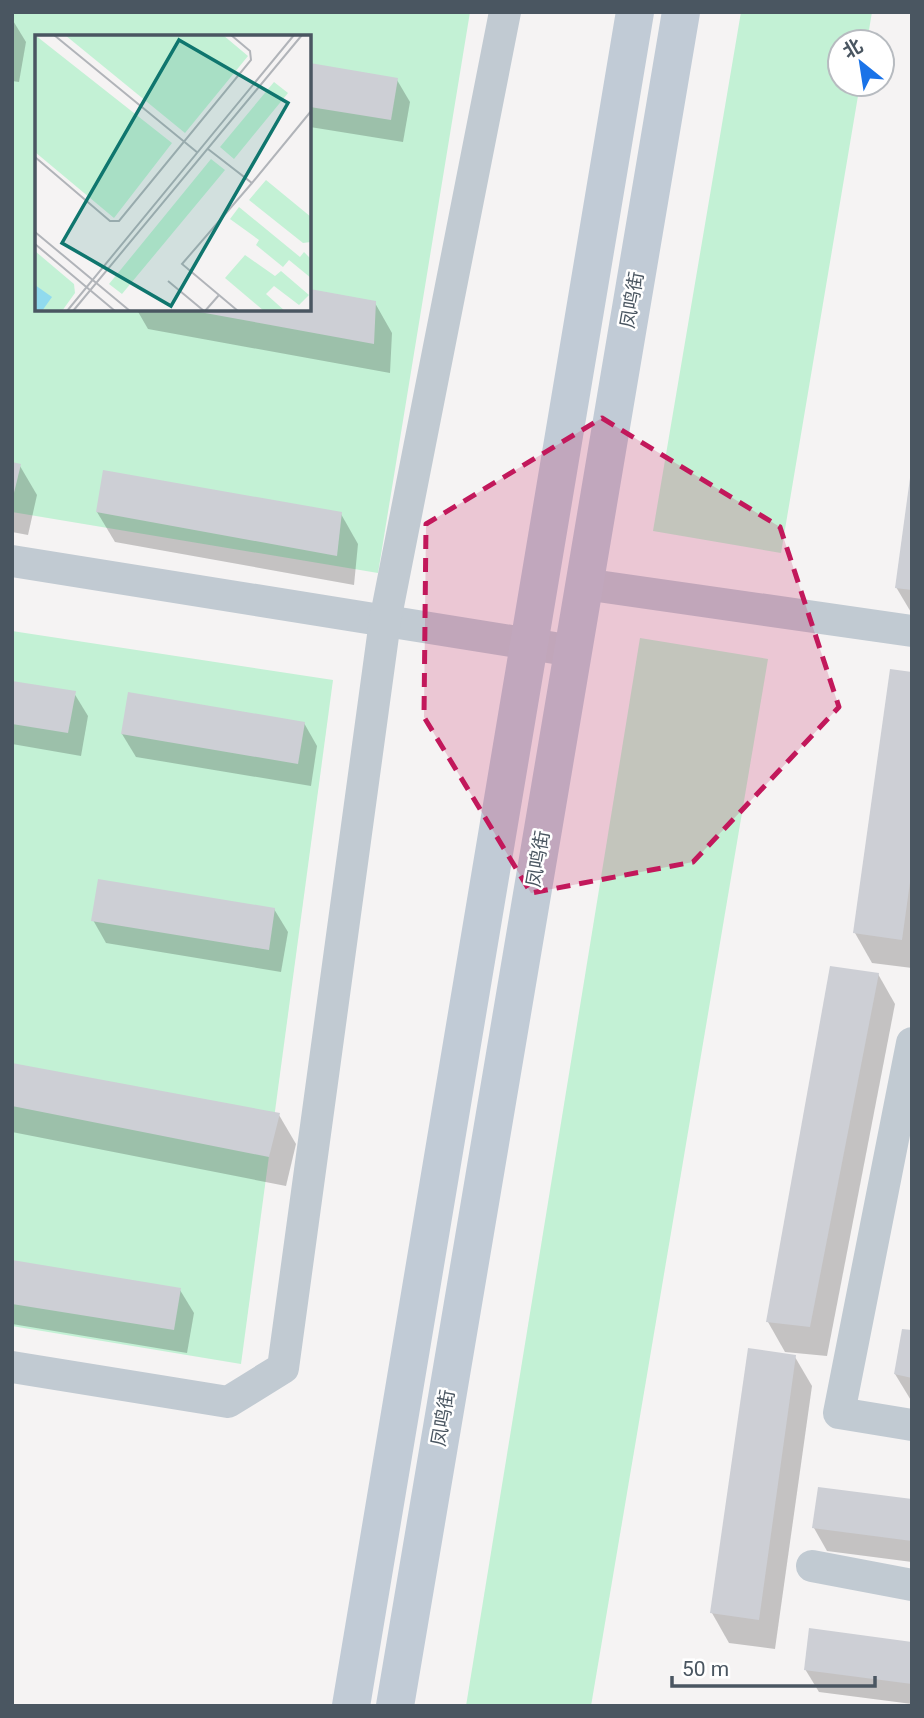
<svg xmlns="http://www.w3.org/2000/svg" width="924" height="1718" font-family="Roboto,'Noto Sans SC',sans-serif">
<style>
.green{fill:#c3f1d5;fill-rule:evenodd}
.shadow{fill:#0003}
.building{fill:#cdcfd5}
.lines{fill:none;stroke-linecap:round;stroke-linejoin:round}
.minor{stroke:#c1cad2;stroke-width:32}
.secondary{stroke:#c1cbd6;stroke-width:38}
.marked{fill:#c2185b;fill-opacity:0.2;stroke:#c2185b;stroke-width:5;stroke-dasharray:14 9;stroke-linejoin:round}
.labels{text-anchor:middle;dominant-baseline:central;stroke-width:5;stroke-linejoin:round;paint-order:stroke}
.street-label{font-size:19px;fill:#4a5661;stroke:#fff}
.inset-road{fill:none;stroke:#b1b4b9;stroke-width:2}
.view{fill:#0f766e;fill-opacity:0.15;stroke:#0f766e;stroke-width:3.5}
.inset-edge{fill:none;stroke:#4a5661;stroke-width:3.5}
</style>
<rect width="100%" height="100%" fill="#f5f3f3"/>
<g class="green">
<path d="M12,12H470L378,573L12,512ZM37,37H310V310H37Z"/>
<path d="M741,12H872L867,42H840V84H860L781,553L653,531Z"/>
<path d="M12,631L333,680L241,1364L12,1326Z"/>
<path d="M640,638L768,659L591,1706H466Z"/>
</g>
<g class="shadow">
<path d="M12,19L26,42L19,82L12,81Z"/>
<path d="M310,65L397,80L410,102L403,142L310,127Z"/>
<path d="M310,291L375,303L392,333L390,373L148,329L137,310H310Z"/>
<path d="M12,464L20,466L37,495L28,535L12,532Z"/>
<path d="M912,479V614L896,587Z"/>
<path d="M97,512L341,514L358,544L354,585L115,542Z"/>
<path d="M912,673V968L872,963L855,933Z"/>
<path d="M12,683L74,693L88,716L81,756L12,744Z"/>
<path d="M304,723L317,746L311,786L136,757L122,734Z"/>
<path d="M274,909L288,932L281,972L106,943L93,920Z"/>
<path d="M878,974L895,1004L827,1356L785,1352L768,1322Z"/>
<path d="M12,1064L279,1115L296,1144L286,1186L12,1132Z"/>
<path d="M12,1262L180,1290L194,1313L187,1353L12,1324Z"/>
<path d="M912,1332V1402L895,1374Z"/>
<path d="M795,1357L812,1386L775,1649L729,1643L712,1613Z"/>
<path d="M912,1501V1562L827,1551L814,1528Z"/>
<path d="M912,1643V1704L819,1692L805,1669Z"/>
</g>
<g class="building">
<path d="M310,63L398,78L391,120L310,107Z"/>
<path d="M310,289L376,301L374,344L194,311L310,310Z"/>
<path d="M12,462L21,464L13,497H12Z"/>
<path d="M103,470L342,512L337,556L96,512Z"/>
<path d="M910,478H912V590L895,588Z"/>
<path d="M890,669L912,672V868L902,940L853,933Z"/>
<path d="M12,681L76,691L68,733L12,724Z"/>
<path d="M128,692L305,722L298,764L121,734Z"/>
<path d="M98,879L275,908L269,950L91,921Z"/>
<path d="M830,966L879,973L810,1327L766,1322Z"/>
<path d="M12,1063L280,1113L269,1157L12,1106Z"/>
<path d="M12,1260L181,1288L174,1330L12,1304Z"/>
<path d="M902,1329L912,1330V1378L894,1374Z"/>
<path d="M748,1348L796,1355L759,1620L710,1613Z"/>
<path d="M818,1487L912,1499V1541L812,1528Z"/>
<path d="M809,1628L912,1642V1684L804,1670Z"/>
</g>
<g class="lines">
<g class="minor">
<path d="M12,561L573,651"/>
<path d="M584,584L912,631"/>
<path d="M912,1043L839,1413L912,1425"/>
<path d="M12,1367L228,1402L283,1368L385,621L505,12"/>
<path d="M812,1566L912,1585"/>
</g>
<g class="secondary">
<path d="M351,1706L635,12"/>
<path d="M395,1706L681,12"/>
</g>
</g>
<path class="marked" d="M602,418L780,527L839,707L693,862L531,893L424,717L426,524Z"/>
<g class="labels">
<g class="street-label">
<text transform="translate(632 300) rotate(-80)">凤鸣街</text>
<text transform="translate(538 859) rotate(-80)">凤鸣街</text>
<text transform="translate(443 1418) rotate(-80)">凤鸣街</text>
</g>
</g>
<g transform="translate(35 35)">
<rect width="276" height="276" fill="#f5f3f3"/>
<path d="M0,0L137,108L79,183L0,117ZM30,0H188L213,21L150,98ZM239,47L253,58L199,124L185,112ZM176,124L190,135L87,259L74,249ZM231,145L276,182V207L268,208L214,165ZM204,172L265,222L269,217L276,224V243L254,225L248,232L221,210L224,205L195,184ZM0,216L39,249L40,258L27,276H0ZM210,220L240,241L246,236L274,260L264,270L239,251L231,259L250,276H229L190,243Z" fill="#c3f1d5"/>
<path d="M0,250L17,262L7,276H0Z" fill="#90daee"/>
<path class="inset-road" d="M19,0L163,118M173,114L217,148L277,75M0,122L75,186H84L216,25L215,16L196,0M0,197L95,276M0,209L80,276M133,246L169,276M32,276L259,0M38,276L267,0M170,276L184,260M203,276L147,229L217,148"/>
<path class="view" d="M144,5L253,68L136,271L27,208Z"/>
<rect width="276" height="276" class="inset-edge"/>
</g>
<rect width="924" height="1718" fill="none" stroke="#4a5661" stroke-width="28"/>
<g transform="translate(861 63) rotate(330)"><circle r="33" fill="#ffffff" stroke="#b7bbc0" stroke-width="2"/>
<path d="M0-5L12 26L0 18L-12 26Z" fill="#1a73e8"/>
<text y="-10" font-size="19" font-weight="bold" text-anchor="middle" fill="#4a5661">北</text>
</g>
<path d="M672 1676v10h203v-10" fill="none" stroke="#4a5661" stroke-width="3.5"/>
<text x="682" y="1676" font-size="21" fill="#4a5661" stroke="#ffffff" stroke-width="5" paint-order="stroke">50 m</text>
</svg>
